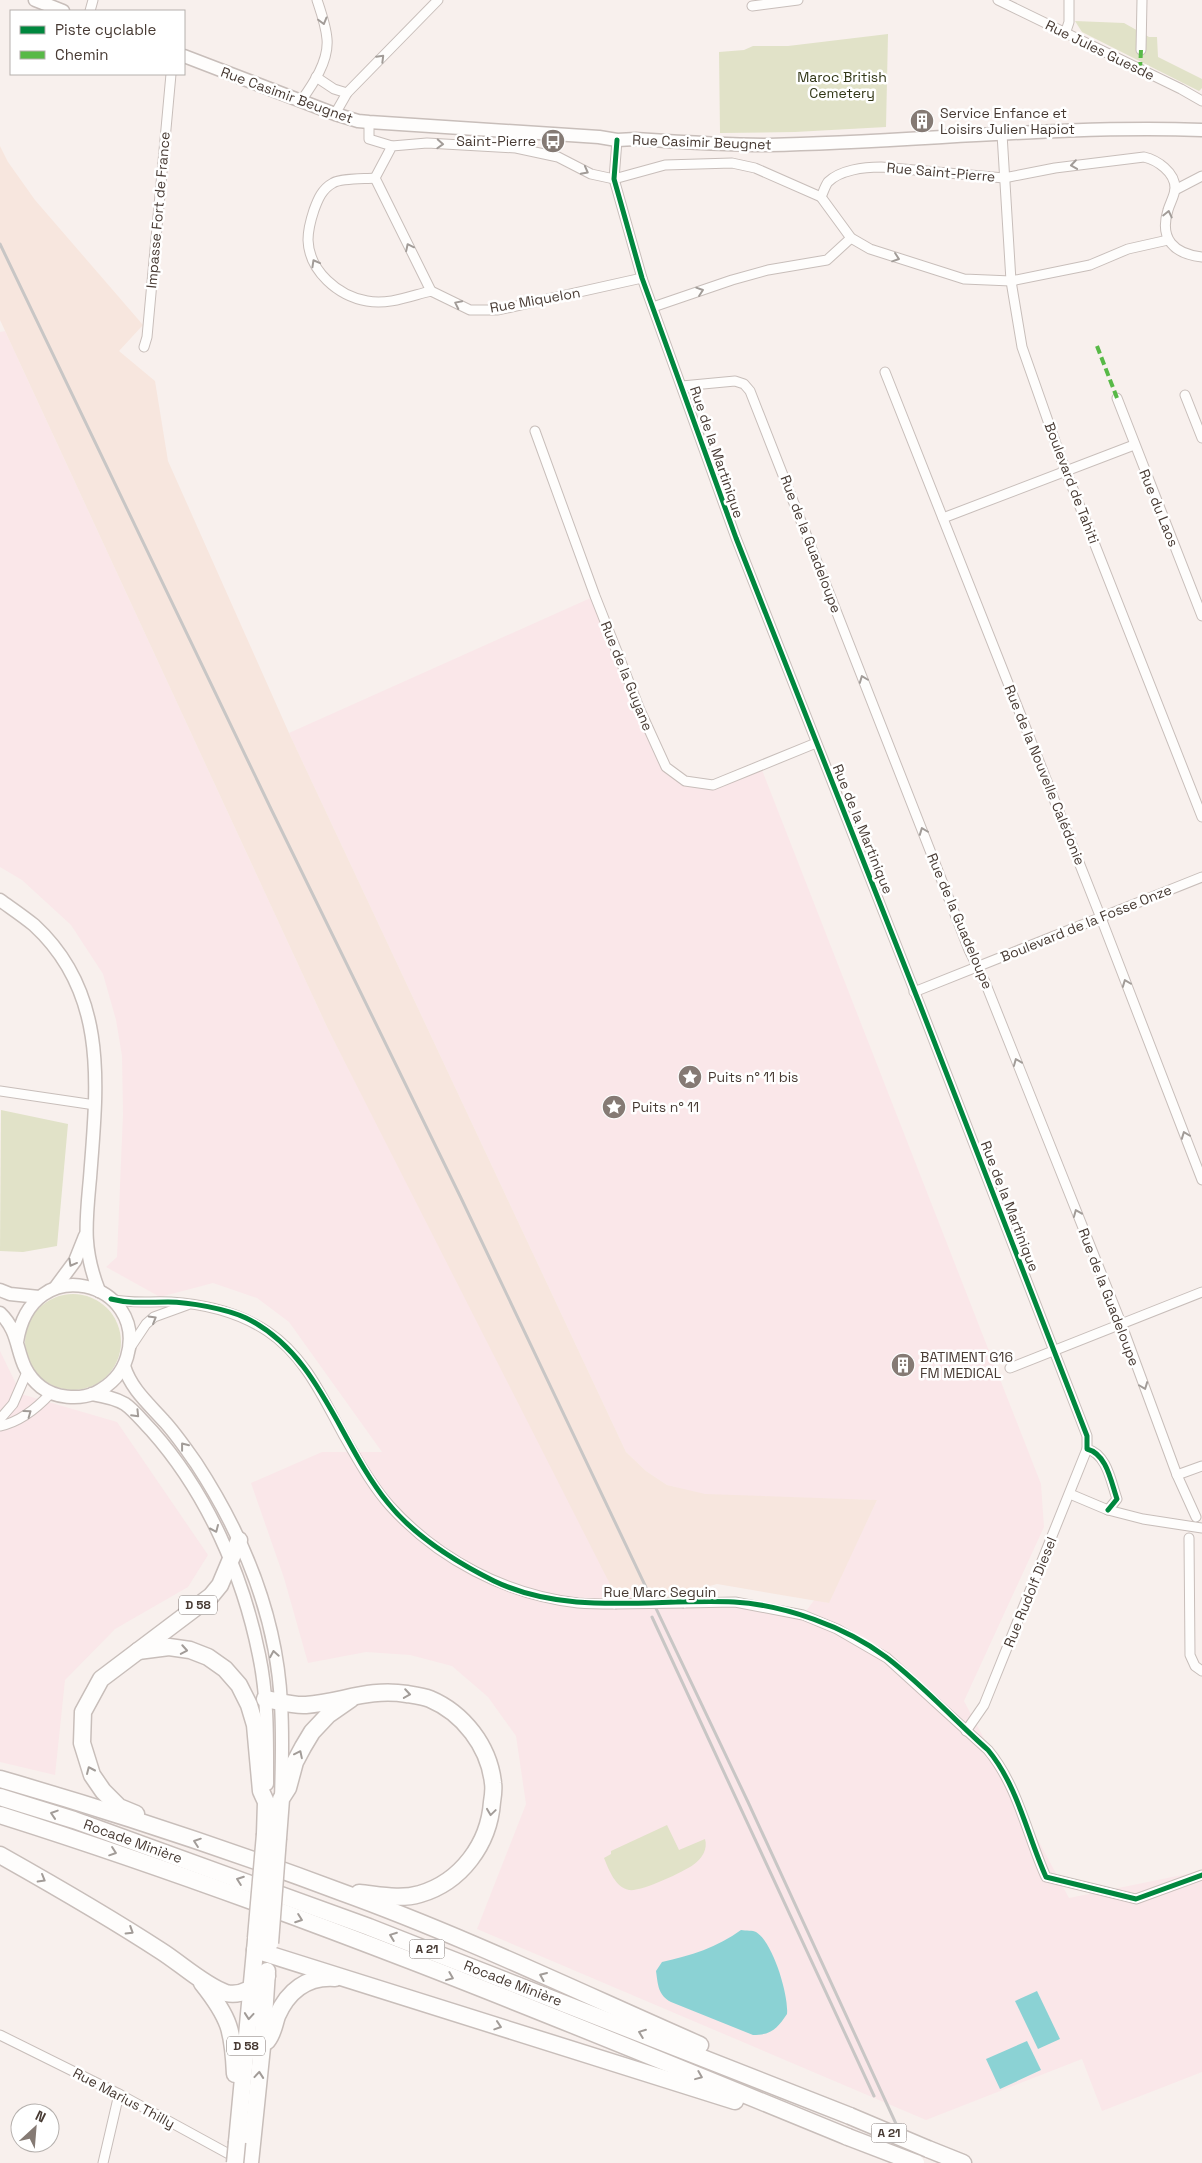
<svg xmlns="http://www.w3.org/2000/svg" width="1202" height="2163" font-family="'Space Grotesk',sans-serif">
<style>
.industrial{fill:#fae7e9}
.built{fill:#f7e6de}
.green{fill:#e1e2c8}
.water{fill:#8bd2d4}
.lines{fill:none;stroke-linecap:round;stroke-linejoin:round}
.street-casing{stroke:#c8beba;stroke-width:11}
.secondary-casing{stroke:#c8beba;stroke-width:15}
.highway-casing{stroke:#c8beba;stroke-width:19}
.street{stroke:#fefdfc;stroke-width:9}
.secondary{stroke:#fefdfc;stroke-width:12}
.highway{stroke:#fefdfc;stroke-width:16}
.rail{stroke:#c8c6c5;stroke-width:3}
.street-bridge-casing{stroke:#c8beba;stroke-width:11;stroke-linecap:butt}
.highway-bridge-casing{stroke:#c8beba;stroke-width:19;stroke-linecap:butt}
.street-bridge{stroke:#fefdfc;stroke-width:9}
.highway-bridge{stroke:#fefdfc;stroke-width:16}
.quiet{stroke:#58b947;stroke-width:4;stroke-dasharray:8 4;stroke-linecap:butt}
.cycleway-casing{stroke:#fff;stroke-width:8}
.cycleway{stroke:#00873e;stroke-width:5}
.oneway{stroke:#a29c98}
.labels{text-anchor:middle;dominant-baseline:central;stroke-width:5;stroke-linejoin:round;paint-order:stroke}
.shield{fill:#fff;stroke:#7e7570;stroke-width:1}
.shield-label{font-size:12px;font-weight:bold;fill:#473a33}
.street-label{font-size:14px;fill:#473a33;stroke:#fff}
.park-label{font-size:14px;fill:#313616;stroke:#fff}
.poi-label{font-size:14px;fill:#473a33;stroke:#fff;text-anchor:start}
</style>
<rect width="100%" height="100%" fill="#f8f0ed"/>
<g class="industrial">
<path d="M5,331L328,1029L452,1268L615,1593L662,1599L684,1603L735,1602L803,1615L815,1599L828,1603L877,1500L705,1495L667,1485L646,1471L626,1452L289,733L595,596L666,767L685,781L713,785L760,765L1041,1484L1044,1527L964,1701L1069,1898L1202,1871V2072L1102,2111L1082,2059L926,2120L477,1929L526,1804L516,1736L488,1697L452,1666L410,1655L366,1652L308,1663L284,1578L251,1483L322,1452H382L289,1322L257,1298L213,1283L160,1297L106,1267L117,1257L123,1114L122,1056L116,1020L103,974L71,925L22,880L0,867V332Z"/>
<path d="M0,1351L21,1394L117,1422L208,1555L188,1587L115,1629L65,1680L55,1775L0,1762Z"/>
</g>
<path class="built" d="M0,146L8,162L35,200L143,325L119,351L155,381L168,461L289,733L626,1452L646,1471L667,1485L705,1494L877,1500L829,1603L717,1584L662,1599L615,1594L328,1029L0,320Z"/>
<g class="green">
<path d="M1075,21L1124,23L1149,37H1157L1158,57L1202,79V88L1199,91L1082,32Z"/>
<path d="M888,34L886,127L795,132L720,133L719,52L744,50L753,46H788Z"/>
<path d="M1,1110L68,1124L57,1246L23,1252L0,1251Z"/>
<circle cx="73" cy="1342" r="48"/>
<path d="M667,1825L679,1850L705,1839C708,1849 702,1859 693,1865C683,1872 641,1892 629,1890C615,1887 609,1870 604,1858L611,1854V1851Z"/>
</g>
<g class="water">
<path d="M741,1930C746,1931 753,1930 756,1932C773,1942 789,1996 787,2014C777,2029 771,2035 753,2035L671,2002C658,1995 658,1985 656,1971L662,1962C690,1956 718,1947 741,1930Z"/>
<path d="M1037,1991L1060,2039L1038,2049L1015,2001Z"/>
<path d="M1027,2041L1041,2070L1000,2089L986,2059Z"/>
</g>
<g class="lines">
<g class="street-casing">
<g id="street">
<path d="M998,0L1181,89L1202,101"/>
<path d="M752,6L798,0"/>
<path d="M90,11L93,0"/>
<path d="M1065,34L1069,22V0"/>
<path d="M1141,50L1142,0"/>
<path d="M316,77L334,89L347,93"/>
<path d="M301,101C313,84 329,61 327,39C326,26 321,12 317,0"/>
<path d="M335,114L347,93L438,0"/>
<path d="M369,122V139L392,146"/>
<path d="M1002,134L1011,281L1022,347L1062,461L1202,817"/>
<path d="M617,140L614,179L642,278L736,538L920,1005L1087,1436V1449C1107,1454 1111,1482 1117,1499L1108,1510"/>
<path d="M375,178C365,179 341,178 333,183C322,189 318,199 314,210C311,219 308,231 308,240C309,271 338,296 367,301C389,305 410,296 431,291L470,310H498L642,278"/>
<path d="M1175,190L1202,176"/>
<path d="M821,197C823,193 825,186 828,182C840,170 864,167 881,167L1004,178L1055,168L1144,157C1157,160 1175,172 1175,188C1175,195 1170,203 1168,210C1159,239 1174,254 1202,257"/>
<path d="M431,291L375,178L392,146L427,143L516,148L558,157L591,174L614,179L665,165L732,163L755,168L821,197L851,238L870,249L964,279L1011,281L1090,265L1128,249L1168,240"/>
<path d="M653,307L732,280L768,270L827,260L851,238"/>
<path d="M144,347L147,337L171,74"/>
<path d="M885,372L1101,918L1202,1180"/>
<path d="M682,386L735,381L744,384L750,391L969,950L985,982L1121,1323L1177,1475L1196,1517"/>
<path d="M1185,395L1202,438"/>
<path d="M1117,398L1202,616"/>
<path d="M535,431L595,596L640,710L666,767L685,781L713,785L816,743"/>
<path d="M943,518L1134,445"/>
<path d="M914,992L1202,877"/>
<path d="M0,1091L95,1105"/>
<path d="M111,1299C131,1304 150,1301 171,1302C205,1304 238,1312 267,1331C305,1356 323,1398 344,1436C358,1460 372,1486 390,1506C438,1559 506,1595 578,1603C590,1604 603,1604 615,1604"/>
<path d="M130,1348L146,1324L154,1317L187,1305"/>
<path d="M1010,1368L1202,1292"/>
<path d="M0,1419L13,1404L27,1372"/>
<path d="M0,1426C20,1422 38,1407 51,1393"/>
<path d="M1177,1475L1202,1466"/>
<path d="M1070,1494L1108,1510L1143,1519L1202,1528"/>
<path d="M1189,1538L1190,1655L1195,1666L1202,1671"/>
<path d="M684,1603L735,1602L803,1615L837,1629L887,1658L988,1750C1018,1786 1027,1835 1046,1877L1136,1899L1202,1875"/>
<path d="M966,1731L984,1705L1087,1449"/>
<path d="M0,2035L119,2094L238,2159"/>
<path d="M103,2163L119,2094"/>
</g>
</g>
<g class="secondary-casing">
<g id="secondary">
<path d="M35,0L63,11"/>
<path d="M184,56L335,114L358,121L369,122L599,137L617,140L636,139C681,142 725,145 769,145C914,142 1058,125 1202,130"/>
<path d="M0,900C11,908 23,916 34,925C109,994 97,1086 90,1178C86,1222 82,1248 99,1291"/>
<path d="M55,1288L75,1261L85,1236"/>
<path d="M0,1290L10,1294L39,1297"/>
<path d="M0,1313C25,1337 12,1364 41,1387C55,1398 79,1400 95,1393C111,1385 122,1374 127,1357C149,1282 31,1249 17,1342"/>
<path d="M124,1366C131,1389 149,1404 164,1421C176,1434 186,1449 196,1463C243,1535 277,1618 281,1704C283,1735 282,1767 281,1799"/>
<path d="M92,1394C104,1396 115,1398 125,1404C135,1411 143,1422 152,1431C207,1493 243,1575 259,1655C268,1697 267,1741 267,1784"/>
</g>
</g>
<g class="highway-casing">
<g id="highway">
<path d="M138,1651L169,1647L190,1650L208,1657L225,1669L239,1685L249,1705L255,1725L261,1791L266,1802L265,1834"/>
<path d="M265,1699C278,1701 293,1706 306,1705C343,1702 368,1688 407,1694C414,1695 423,1696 430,1699C463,1713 489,1746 493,1783C494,1789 493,1796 492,1802C489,1844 461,1882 420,1894C400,1900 379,1895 359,1893"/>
<path d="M0,1779C115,1812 229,1850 341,1892C463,1936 581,1993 700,2045"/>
<path d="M0,1797L74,1820L369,1927L850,2116"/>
<path d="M136,1814L119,1807L103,1791L92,1775L82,1743L83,1712L101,1679L211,1596L220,1585L239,1540"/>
<path d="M0,1815C288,1906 568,2022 848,2137"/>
<path d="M278,1838L281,1799L288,1788L295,1762L303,1747L312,1732L328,1715L351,1699"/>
<path d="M0,1855C55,1886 109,1917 161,1951C180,1963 205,1986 226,1993C242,1997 255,1986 267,1976"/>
<path d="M255,1950L735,2101"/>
<path d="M202,1983C230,2018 233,2031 235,2074"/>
<path d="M267,2041C273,2034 274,2025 277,2016C288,1991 307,1976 335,1978"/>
<path d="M237,2142L256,1940"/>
<path d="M928,2149L963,2163"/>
<path d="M250,2163L262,2047L267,1971"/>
</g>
</g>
<use href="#street" class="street"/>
<use href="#secondary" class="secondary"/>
<use href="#highway" class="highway"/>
<g class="rail">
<path d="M0,244L272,811L461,1198L748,1802L914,2163"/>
<path d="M652,1617L874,2096"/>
</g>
<g class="street-bridge-casing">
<path id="street-bridge" d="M615,1604L684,1603"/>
</g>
<g class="highway-bridge-casing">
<g id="highway-bridge">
<path d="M256,1938L265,1834"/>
<path d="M270,1943L278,1838"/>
<path d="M850,2116L928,2149"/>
<path d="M848,2137L916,2163"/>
<path d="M235,2163L237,2142"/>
</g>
</g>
<use href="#street-bridge" class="street-bridge"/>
<use href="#highway-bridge" class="highway-bridge"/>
<g class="quiet">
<path d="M1140,70L1141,50"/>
<path d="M1097,346L1117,398"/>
</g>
<g class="cycleway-casing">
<g id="cycleway">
<path d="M617,140L614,179L642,278L736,538L920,1005L1087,1436V1449C1107,1454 1111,1482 1117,1499L1108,1510"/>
<path d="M111,1299C130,1304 149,1302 168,1302C189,1302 227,1309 246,1318C320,1354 339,1443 388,1503C415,1537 456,1562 494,1581C569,1617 654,1598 734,1602C785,1605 846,1627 886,1657C923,1685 954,1720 988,1750C1018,1786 1027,1835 1046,1877L1136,1899L1202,1875"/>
</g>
</g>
<use href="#cycleway" class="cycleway"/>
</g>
<defs><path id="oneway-chevron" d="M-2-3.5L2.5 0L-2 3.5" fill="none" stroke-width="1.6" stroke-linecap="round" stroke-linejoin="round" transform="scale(1.25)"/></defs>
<g class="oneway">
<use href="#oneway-chevron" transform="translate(323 21) rotate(75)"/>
<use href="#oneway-chevron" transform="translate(381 58) rotate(-45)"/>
<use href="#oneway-chevron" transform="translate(440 144) rotate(3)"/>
<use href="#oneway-chevron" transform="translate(1074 165) rotate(172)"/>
<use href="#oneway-chevron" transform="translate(585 171) rotate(28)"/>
<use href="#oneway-chevron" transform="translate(1168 214) rotate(-77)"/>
<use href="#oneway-chevron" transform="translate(409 247) rotate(-116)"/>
<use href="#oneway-chevron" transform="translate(896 258) rotate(19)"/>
<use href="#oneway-chevron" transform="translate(315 263) rotate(-119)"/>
<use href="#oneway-chevron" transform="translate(700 291) rotate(-19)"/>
<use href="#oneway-chevron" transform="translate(458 304) rotate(-154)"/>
<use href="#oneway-chevron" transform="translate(863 679) rotate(-111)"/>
<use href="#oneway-chevron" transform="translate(923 831) rotate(-111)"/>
<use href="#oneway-chevron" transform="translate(1126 983) rotate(-111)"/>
<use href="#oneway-chevron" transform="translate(1017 1062) rotate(-112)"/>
<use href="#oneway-chevron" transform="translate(1185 1135) rotate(-111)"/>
<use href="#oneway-chevron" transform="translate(1077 1213) rotate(-112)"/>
<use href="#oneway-chevron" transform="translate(72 1263) rotate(119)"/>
<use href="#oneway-chevron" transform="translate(153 1319) rotate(-30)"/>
<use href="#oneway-chevron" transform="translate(1144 1386) rotate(69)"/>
<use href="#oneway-chevron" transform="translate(28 1413) rotate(-36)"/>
<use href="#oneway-chevron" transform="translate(136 1414) rotate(46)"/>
<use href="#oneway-chevron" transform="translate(184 1446) rotate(-128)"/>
<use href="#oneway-chevron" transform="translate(215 1529) rotate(66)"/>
<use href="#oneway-chevron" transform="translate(184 1650) rotate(10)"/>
<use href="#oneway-chevron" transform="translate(274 1654) rotate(-100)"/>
<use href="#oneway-chevron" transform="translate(407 1694) rotate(9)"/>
<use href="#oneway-chevron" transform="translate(299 1754) rotate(-64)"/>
<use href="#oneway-chevron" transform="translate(90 1770) rotate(-114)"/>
<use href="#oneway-chevron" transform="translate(491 1812) rotate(98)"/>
<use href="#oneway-chevron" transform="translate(54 1814) rotate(-162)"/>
<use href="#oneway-chevron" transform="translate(197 1842) rotate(-161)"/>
<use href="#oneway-chevron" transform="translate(113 1852) rotate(19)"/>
<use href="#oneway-chevron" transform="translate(42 1879) rotate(30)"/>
<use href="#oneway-chevron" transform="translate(240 1880) rotate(-160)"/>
<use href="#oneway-chevron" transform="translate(299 1919) rotate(20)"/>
<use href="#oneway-chevron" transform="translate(130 1931) rotate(32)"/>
<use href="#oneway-chevron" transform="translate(393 1936) rotate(-159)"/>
<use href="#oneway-chevron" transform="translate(543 1976) rotate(-157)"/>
<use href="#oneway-chevron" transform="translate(450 1977) rotate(22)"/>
<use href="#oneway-chevron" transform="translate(249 2016) rotate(95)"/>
<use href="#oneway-chevron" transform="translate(498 2026) rotate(18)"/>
<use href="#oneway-chevron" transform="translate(642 2033) rotate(-159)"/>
<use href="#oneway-chevron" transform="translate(259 2075) rotate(-85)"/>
<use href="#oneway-chevron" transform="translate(699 2076) rotate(22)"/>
</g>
<defs>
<g id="building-disc" transform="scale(1.25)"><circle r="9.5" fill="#857a74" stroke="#fff"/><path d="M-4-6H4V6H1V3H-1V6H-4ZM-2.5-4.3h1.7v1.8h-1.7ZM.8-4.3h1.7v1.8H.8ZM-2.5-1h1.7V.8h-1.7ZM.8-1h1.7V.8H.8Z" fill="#fff"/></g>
<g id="bus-disc" transform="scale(1.25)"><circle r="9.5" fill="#857a74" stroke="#fff"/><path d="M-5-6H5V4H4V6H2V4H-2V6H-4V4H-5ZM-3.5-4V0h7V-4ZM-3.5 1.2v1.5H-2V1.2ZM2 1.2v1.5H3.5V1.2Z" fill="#fff"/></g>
<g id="sight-disc" transform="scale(1.25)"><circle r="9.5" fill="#857a74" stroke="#fff"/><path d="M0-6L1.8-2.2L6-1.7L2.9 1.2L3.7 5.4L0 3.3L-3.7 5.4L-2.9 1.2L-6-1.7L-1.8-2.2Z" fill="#fff"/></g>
</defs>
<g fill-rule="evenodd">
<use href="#building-disc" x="922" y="121"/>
<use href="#bus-disc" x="553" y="141"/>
<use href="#sight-disc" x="690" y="1077"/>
<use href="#sight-disc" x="614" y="1107"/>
<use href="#building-disc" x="903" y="1365"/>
</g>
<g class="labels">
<g class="shield">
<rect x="179" y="1595.5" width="38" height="19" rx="4"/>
<rect x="409.5" y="1939.5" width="35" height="19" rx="4"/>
<rect x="227" y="2036.5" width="38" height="19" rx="4"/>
<rect x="871.5" y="2123.5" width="35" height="19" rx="4"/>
</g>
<g class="shield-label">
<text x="198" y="1605">D 58</text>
<text x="427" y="1949">A 21</text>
<text x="246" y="2046">D 58</text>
<text x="889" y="2133">A 21</text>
</g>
<g class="street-label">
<text transform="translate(1100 50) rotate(26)">Rue Jules Guesde</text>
<text transform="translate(287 95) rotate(20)">Rue Casimir Beugnet</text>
<text transform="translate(702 142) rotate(2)">Rue Casimir Beugnet</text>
<text transform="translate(941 172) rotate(5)">Rue Saint-Pierre</text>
<text transform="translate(158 210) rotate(-85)">Impasse Fort de France</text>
<text transform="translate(535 300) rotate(-10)">Rue Miquelon</text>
<text transform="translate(717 452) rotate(71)">Rue de la Martinique</text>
<text transform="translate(1072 483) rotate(69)">Boulevard de Tahiti</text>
<text transform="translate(1159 508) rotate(68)">Rue du Laos</text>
<text transform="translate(811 544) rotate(69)">Rue de la Guadeloupe</text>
<text transform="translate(627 676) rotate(68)">Rue de la Guyane</text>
<text transform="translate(1045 775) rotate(68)">Rue de la Nouvelle Calédonie</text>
<text transform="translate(863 829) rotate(68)">Rue de la Martinique</text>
<text transform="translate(960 921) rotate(67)">Rue de la Guadeloupe</text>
<text transform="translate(1086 923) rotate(-22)">Boulevard de la Fosse Onze</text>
<text transform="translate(1010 1206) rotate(69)">Rue de la Martinique</text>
<text transform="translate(1109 1297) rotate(69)">Rue de la Guadeloupe</text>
<text x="660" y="1592">Rue Marc Seguin</text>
<text transform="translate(1030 1592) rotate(-68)">Rue Rudolf Diesel</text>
<text transform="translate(133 1841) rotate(20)">Rocade Minière</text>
<text transform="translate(513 1983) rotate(21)">Rocade Minière</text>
<text transform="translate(124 2098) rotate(28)">Rue Marius Thilly</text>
</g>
<g class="park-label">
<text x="842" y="77">Maroc British<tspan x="842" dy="16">Cemetery</tspan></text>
</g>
<g class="poi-label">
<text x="940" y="113">Service Enfance et<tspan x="940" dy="16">Loisirs Julien Hapiot</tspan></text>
<text x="536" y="141" text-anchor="end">Saint-Pierre</text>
<text x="708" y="1077">Puits n° 11 bis</text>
<text x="632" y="1107">Puits n° 11</text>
<text x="920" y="1357">BATIMENT G16<tspan x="920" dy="16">FM MEDICAL</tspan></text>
</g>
</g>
<rect x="10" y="10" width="175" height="65" fill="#ffffff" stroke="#b5b0ad"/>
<rect x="20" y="26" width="25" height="8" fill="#00873e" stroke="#b5b0ad"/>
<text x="55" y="35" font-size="15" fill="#473a33">Piste cyclable</text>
<rect x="20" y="51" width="25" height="8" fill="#58b947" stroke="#b5b0ad"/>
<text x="55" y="60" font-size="15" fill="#473a33">Chemin</text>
<g transform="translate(35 2128) rotate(26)"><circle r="24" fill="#ffffff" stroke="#b5b0ad"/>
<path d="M0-4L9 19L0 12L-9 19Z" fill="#857a74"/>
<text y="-8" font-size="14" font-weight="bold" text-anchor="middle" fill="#473a33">N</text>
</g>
</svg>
